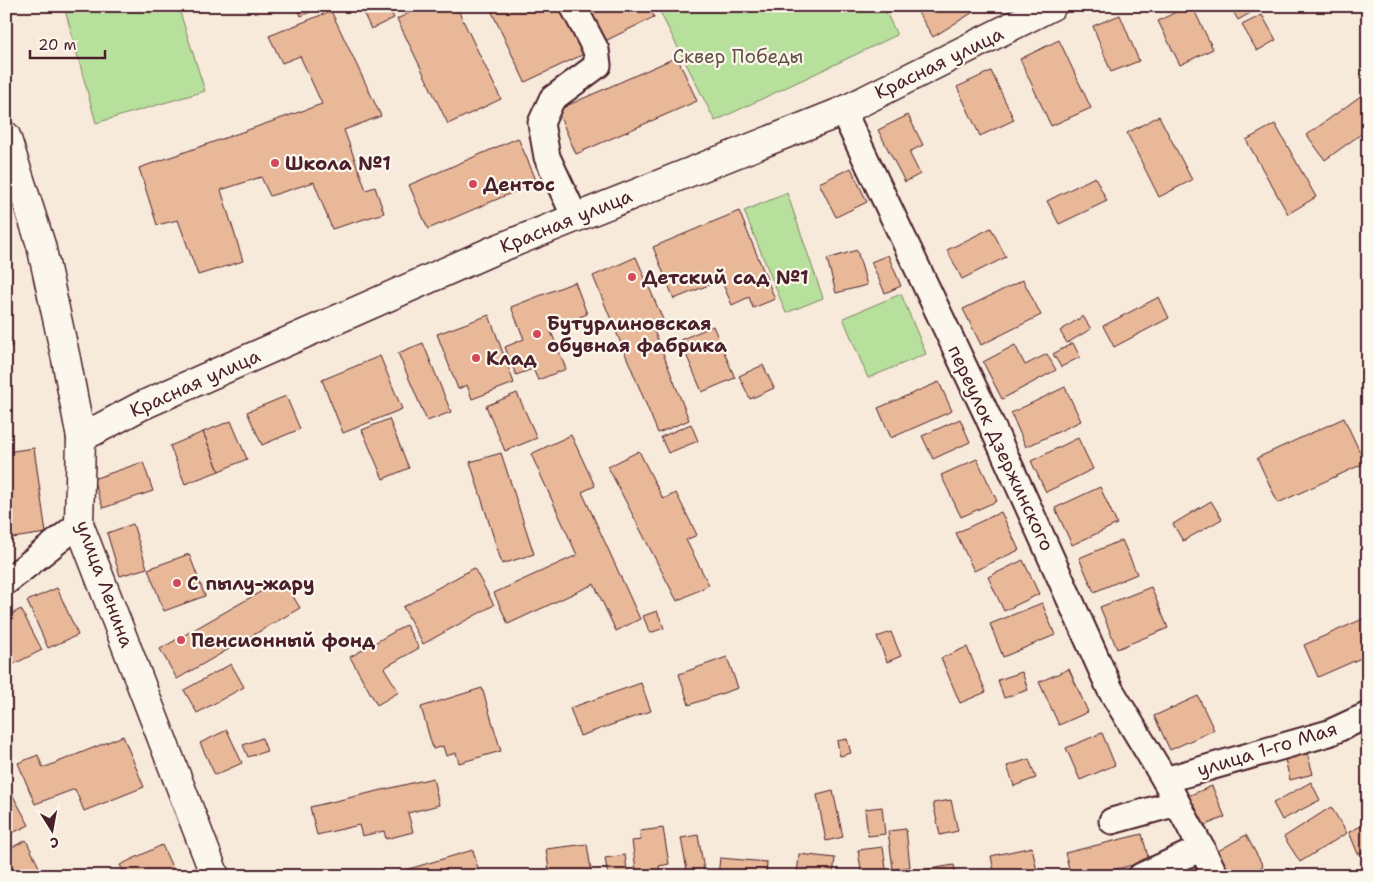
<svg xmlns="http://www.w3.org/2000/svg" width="1374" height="882" font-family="'Shantell Sans',sans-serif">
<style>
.green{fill:#b7e09c;stroke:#808064}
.building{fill:#e8b898;stroke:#4a1f2b}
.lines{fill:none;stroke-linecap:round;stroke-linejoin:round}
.street-casing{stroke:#4a1f2b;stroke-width:29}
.primary-casing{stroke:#4a1f2b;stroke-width:31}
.street{stroke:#fbf7ec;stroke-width:25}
.primary{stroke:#fbf7ec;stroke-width:28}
.poi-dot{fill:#d1495b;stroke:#fbf7ec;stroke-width:2}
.labels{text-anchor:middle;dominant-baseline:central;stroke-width:4.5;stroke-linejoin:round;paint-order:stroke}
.park-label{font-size:19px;fill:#654f47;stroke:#fbf7ec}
.street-label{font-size:19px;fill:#4a1f2b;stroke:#fbf7ec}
.poi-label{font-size:19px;font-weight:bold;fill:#4a1f2b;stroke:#fbf7ec;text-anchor:start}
</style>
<rect width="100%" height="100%" fill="#f7eadb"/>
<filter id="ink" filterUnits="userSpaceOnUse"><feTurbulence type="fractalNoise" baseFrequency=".02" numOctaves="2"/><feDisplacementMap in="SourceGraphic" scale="10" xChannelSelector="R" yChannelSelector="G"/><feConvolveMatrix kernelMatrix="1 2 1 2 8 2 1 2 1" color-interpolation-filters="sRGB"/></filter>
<g filter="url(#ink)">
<g class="green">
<path d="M64,6H178L205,91L96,123Z"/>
<path d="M657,6H883L897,35L715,121Z"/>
<path d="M787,193L823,298L786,313L744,211Z"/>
<path d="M901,294L926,354L868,378L843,318Z"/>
</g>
<g class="building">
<path d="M297,6H324L301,16Z"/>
<path d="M360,6H388L394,18L371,29Z"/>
<path d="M423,6H456L501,99L448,124L397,19Z"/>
<path d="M489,6H561L584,54L525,82Z"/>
<path d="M585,6H648L654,17L603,42Z"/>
<path d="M914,6H983L933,37Z"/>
<path d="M1188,6H1192L1213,49L1180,65L1158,21Z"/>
<path d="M1230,6H1262L1238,20Z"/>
<path d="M1359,6H1368V20Z"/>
<path d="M331,11L381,116L344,130L366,190L375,187L384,213L332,229L314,182L270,196L261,177L221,190L243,261L198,275L178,220L157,225L139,168L322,104L300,56L282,63L269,36Z"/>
<path d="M1120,15L1139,61L1111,72L1093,26Z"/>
<path d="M1262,15L1276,40L1257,51L1242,25Z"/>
<path d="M1059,40L1091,108L1051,126L1020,59Z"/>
<path d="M677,57L697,101L576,154L557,110Z"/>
<path d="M991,71L1014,120L980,136L957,87Z"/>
<path d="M1366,92L1368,94V129L1325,160L1307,135Z"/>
<path d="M908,115L923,145L909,152L920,174L905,182L878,130Z"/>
<path d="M1159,116L1192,180L1159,197L1127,133Z"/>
<path d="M1275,124L1316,197L1288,214L1246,140Z"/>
<path d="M518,138L537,182L428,229L409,185Z"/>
<path d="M851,168L867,202L836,217L819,183Z"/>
<path d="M1095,177L1107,201L1059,224L1047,201Z"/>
<path d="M739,211L775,299L753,308L749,297L732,305L721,280L674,299L653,247Z"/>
<path d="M991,228L1006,257L962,279L947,250Z"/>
<path d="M857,250L867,285L836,293L827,259Z"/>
<path d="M888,255L901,286L885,293L871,262Z"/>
<path d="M636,257L664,322L653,328L689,420L658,433L593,276Z"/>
<path d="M1023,280L1041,315L981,345L963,309Z"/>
<path d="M575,282L587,314L550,329L566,369L538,380L533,369L516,375L505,347L524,339L511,307Z"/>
<path d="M1159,297L1169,318L1114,347L1103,326Z"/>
<path d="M489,315L514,383L472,399L467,385L458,389L437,334Z"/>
<path d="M1083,316L1091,329L1067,343L1060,331Z"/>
<path d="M6,319L12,346L6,347Z"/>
<path d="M713,326L735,378L702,392L680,340Z"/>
<path d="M423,343L451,412L427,421L398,353Z"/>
<path d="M1073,343L1080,357L1061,367L1053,354Z"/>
<path d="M1015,345L1025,365L1047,354L1056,370L1002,399L983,362Z"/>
<path d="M380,356L402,409L343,433L322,380Z"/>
<path d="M763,365L774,388L750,399L739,376Z"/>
<path d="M939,382L952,411L891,438L878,408Z"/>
<path d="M1065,387L1081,421L1026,447L1011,413Z"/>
<path d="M517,393L537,438L505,451L486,406Z"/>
<path d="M286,396L300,429L262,445L247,412Z"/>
<path d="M1344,418L1365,463L1278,503L1257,458Z"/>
<path d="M389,419L409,468L383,479L362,430Z"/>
<path d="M960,419L970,442L933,459L922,436Z"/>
<path d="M231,421L247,459L219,471L203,432Z"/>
<path d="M691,424L698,441L668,453L661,437Z"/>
<path d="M203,432L219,471L185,484L170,446Z"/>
<path d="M571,435L595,486L582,492L640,619L616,631L594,584L508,624L494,593L577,555L531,454Z"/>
<path d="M1078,438L1093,469L1046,492L1031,461Z"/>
<path d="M34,448L46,533L6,539V452Z"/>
<path d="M639,451L663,499L676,493L697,535L686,540L709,585L677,601L608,467Z"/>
<path d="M501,453L534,554L502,564L470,462Z"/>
<path d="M977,459L997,501L961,517L941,475Z"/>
<path d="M143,462L153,491L103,508L93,479Z"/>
<path d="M1100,487L1117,524L1072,545L1055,508Z"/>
<path d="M1211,501L1222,519L1183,541L1173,524Z"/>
<path d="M1001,512L1019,550L974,571L956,533Z"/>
<path d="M133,524L147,568L120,576L107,533Z"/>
<path d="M1122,540L1137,574L1094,592L1079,558Z"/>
<path d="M189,554L205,596L164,611L148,569Z"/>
<path d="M1023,560L1039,594L1004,611L988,577Z"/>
<path d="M474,568L494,605L423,644L403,607Z"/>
<path d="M283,579L300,608L177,679L160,649Z"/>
<path d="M1151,587L1168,628L1117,649L1100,607Z"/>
<path d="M57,588L78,635L48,648L27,601Z"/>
<path d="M1042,603L1055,635L1003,657L990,624Z"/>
<path d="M21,609L42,650L8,667L6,664V617Z"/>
<path d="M657,611L664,628L650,633L643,616Z"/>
<path d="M1365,618L1368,624V655L1318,677L1304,645Z"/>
<path d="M406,625L419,648L384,668L399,692L377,705L350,657Z"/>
<path d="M891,632L901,656L887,662L877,637Z"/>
<path d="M967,647L986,692L960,703L941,658Z"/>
<path d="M727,657L738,688L689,705L679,674Z"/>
<path d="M231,664L244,687L197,713L184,690Z"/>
<path d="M1069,669L1088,712L1059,725L1039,682Z"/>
<path d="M1022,672L1028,690L1004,698L998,680Z"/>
<path d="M641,683L651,711L580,736L570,708Z"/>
<path d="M482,688L501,751L459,763L456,753L446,756L443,746L433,749L421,707Z"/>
<path d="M1198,696L1214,730L1170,750L1154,716Z"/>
<path d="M227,730L242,763L215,775L200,743Z"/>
<path d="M1102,733L1115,765L1080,780L1066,748Z"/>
<path d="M123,736L144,787L84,811L75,789L35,804L18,763L38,755L43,768Z"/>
<path d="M262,738L267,751L248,757L243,745Z"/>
<path d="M847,739L851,753L840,756L837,741Z"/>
<path d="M1305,745L1313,774L1290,780L1283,751Z"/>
<path d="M1029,759L1036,778L1014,786L1007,766Z"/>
<path d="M433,778L439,805L408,813L413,832L386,839L384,831L362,836L359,825L317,835L310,807Z"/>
<path d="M1311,782L1320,800L1282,820L1273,803Z"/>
<path d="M6,783L29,825L6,836Z"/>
<path d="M1212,786L1225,817L1196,829L1183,798Z"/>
<path d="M833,791L843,837L826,841L817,795Z"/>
<path d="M951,800L958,831L940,835L933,803Z"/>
<path d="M882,807L885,834L868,836L865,809Z"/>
<path d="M1331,807L1347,833L1300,862L1284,837Z"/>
<path d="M1363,825L1368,836V850L1358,854L1349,832Z"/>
<path d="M663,828L669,864L659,866L660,873L637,876L632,841L641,840L640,831Z"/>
<path d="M906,829L910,867L893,869L888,831Z"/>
<path d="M1142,834L1149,861L1089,876H1071L1065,853Z"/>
<path d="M698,835L705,876H688L681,838Z"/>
<path d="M1246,835L1263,866L1247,876H1226L1213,854Z"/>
<path d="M26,840L39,867L23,876H6V848L7,850Z"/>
<path d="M587,844L592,876H550L546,849Z"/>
<path d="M162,845L176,876H126L120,865Z"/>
<path d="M883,847L887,876H862L858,850Z"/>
<path d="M1032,847L1038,876H995L991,856Z"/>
<path d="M473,850L480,876H385Z"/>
<path d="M799,854L835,858L833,876H797Z"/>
<path d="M625,855L628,876H608L605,858Z"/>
<path d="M720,858L767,862L766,876H718Z"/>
<path d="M954,865L956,876H918L917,871Z"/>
<path d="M1288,868L1294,876H1278Z"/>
</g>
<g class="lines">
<g class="street-casing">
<g id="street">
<path d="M573,6L596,50L598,65L552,99L541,123L547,157L575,217"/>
<path d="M843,111L987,415L1110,689L1165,780L1216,876"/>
<path d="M6,582L79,524"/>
<path d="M1165,780L1329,733L1368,715"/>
<path d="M1112,821L1177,803"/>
<path d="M1141,876L1202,848"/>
</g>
</g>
<g class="primary-casing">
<g id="primary">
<path d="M6,136L41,245L66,359L81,438L79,524L215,876"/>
<path d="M81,438L141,406L492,251L843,111L1052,6"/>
</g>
</g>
<use href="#street" class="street"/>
<use href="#primary" class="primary"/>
</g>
</g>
<g class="poi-dot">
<circle cx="275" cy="163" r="5"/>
<circle cx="473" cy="184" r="5"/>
<circle cx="632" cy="277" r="5"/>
<circle cx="537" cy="334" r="5"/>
<circle cx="476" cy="358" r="5"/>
<circle cx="177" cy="583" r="5"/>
<circle cx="181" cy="640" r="5"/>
</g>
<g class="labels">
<g class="park-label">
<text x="738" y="56">Сквер Победы</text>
</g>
<g class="street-label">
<text transform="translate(939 63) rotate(-26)">Красная улица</text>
<text transform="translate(566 221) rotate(-22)">Красная улица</text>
<text transform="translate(195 383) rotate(-24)">Красная улица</text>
<text transform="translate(1001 448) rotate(65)">переулок Дзержинского</text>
<text transform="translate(105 584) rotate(70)">улица Ленина</text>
<text transform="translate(1267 749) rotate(-17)">улица 1-го Мая</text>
</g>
<g class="poi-label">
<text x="285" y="163">Школа №1</text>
<text x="483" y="184">Дентос</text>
<text x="642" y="277">Детский сад №1</text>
<text x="547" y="323">Бутурлиновская<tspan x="547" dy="22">обувная фабрика</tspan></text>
<text x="486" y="358">Клад</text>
<text x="187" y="583">С пылу-жару</text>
<text x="191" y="640">Пенсионный фонд</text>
</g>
</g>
<rect width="1374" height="882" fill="none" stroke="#fbf7ec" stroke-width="25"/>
<rect x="12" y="12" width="1349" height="857" fill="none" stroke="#4a1f2b" stroke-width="2" filter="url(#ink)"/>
<g transform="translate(52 830) rotate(169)" stroke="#fbf7ec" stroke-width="4" paint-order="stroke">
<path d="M0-4L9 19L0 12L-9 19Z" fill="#4a1f2b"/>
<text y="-8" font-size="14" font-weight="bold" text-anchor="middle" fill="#4a1f2b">С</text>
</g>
<path d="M30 50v8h75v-8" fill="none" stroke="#4a1f2b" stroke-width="2.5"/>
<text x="38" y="50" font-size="15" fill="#4a1f2b" stroke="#fbf7ec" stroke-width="4" paint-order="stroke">20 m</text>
</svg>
